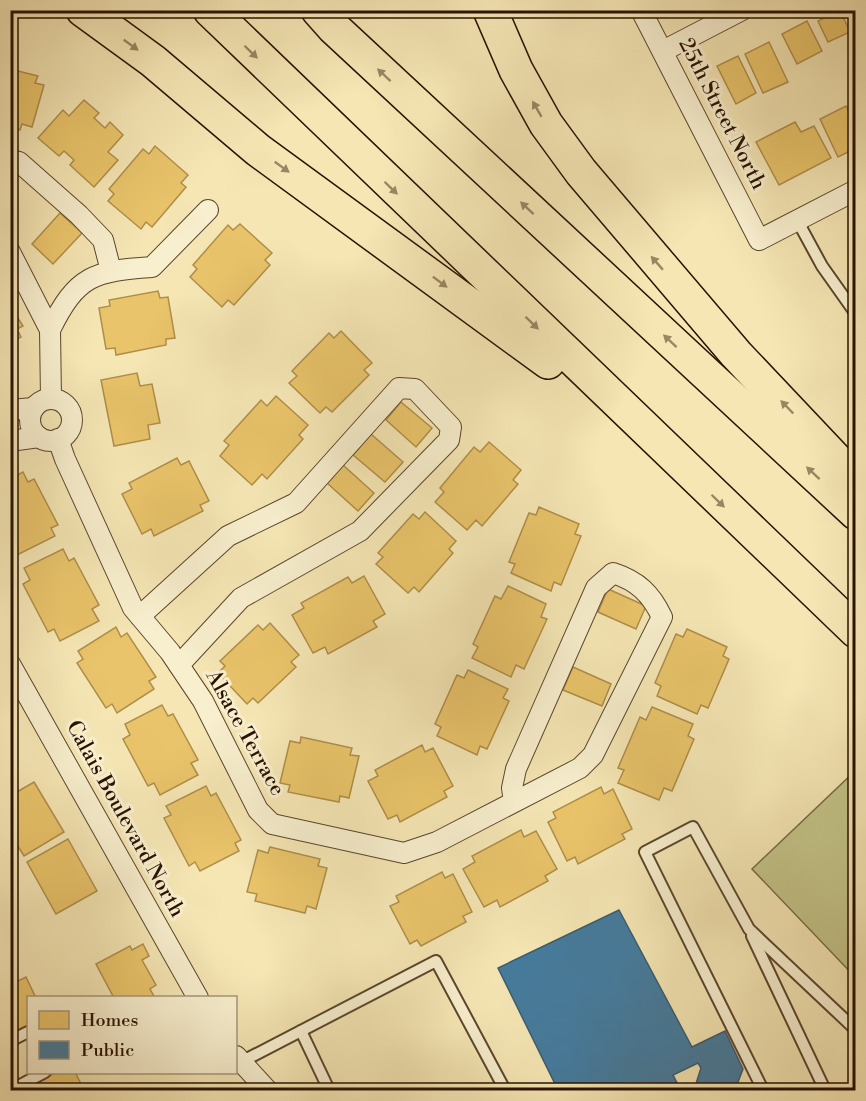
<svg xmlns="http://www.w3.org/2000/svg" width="866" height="1101" font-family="'Libre Bodoni',serif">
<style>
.green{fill:#c3c388;stroke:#766a44;stroke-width:1.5}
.homes{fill:#e9c46a;stroke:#af8e4a;stroke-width:1.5}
.public{fill:#457b9d;stroke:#3c5b6e;stroke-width:1.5;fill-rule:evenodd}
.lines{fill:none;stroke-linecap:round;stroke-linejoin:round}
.service-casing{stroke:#5b462d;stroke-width:14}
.minor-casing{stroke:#5b462d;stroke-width:22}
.motorway-casing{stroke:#281100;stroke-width:36}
.service{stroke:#f8efce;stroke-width:10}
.minor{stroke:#f8efce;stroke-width:20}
.motorway{stroke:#f5e6b4;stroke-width:33}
.oneway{fill:#998663}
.labels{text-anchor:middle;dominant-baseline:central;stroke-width:6;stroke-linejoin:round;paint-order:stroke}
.street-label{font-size:21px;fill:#281100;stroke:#f8efce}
</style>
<rect width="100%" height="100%" fill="#f5e6b4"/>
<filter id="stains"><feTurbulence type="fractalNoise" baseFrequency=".00333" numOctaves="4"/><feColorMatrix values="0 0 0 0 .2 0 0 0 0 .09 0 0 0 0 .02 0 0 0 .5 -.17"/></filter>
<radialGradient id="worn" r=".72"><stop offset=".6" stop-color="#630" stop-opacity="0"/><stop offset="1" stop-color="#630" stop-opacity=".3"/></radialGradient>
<path class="green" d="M855,771V977L752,869Z"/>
<g class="homes">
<path d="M840,10L850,32L828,42L818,21Z"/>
<path d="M807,21L822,51L797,64L782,34Z"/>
<path d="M769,42L788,82L763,93L745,54Z"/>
<path d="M738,56L756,93L736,104L717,66Z"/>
<path d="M10,69L38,76L35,83L44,85L32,127L22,124L20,130L10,127Z"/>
<path d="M84,100L99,113L94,118L105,128L110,122L123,135L108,152L118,160L94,187L70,165L74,160L64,151L59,156L38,138L63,110L69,116Z"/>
<path d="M846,106L856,125V148L838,157L820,119Z"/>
<path d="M795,122L801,132L814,126L831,158L779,185L756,142Z"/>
<path d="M155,146L188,175L181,183L186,187L152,227L146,222L141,229L108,201L114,194L109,189L143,149L149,154Z"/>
<path d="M60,213L82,233L53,264L32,244Z"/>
<path d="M240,224L272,253L265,260L270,265L234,305L228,300L222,307L190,277L197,269L193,265L228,225L233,230Z"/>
<path d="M158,291L160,298L168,297L175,338L166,339V345L116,355L115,348L106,349L99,308L110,306L109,300Z"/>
<path d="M10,306L23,326L17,329L21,337L10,343Z"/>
<path d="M341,331L372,363L364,370L369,375L332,412L326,407L320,413L289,383L297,376L292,371L329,333L334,338Z"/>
<path d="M137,373L140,386L152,384L160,423L148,425L150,439L114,446L101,380Z"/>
<path d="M276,396L308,425L299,435L303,439L267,479L262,474L252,485L220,456L229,445L224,441L261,400L267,406Z"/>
<path d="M401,402L432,428L416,447L386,420Z"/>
<path d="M371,434L403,462L385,482L353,455Z"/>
<path d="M489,442L521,470L513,480L518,484L482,526L476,520L467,530L435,502L444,492L440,488L474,447L480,452Z"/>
<path d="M177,458L181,465L189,461L209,501L200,505L203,511L154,536L151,529L142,534L122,494L132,489L129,483Z"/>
<path d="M343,465L374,493L358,511L327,483Z"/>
<path d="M23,472L28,482L34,479L58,525L51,528L55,536L17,555L13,547L10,548V479Z"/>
<path d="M539,507L579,524L575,534L581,536L561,585L554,582L551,591L511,573L515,564L509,562L529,513L536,515Z"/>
<path d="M425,512L456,541L449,549L453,553L419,592L414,587L408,593L376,564L383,557L378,553L413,514L419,519Z"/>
<path d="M63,549L69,561L74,558L99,605L92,609L99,621L60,641L54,629L48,632L23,584L30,580L24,568Z"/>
<path d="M364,576L385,614L373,621L377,627L328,654L325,647L313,653L292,615L304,608L301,603L348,577L352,583Z"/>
<path d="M508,586L546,604L541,617L547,619L524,669L516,665L511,677L472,658L478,647L473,644L495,596L501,599Z"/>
<path d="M608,589L646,606L636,629L598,612Z"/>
<path d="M270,623L299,655L291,662L296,667L258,703L253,698L247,704L218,673L225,666L220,661L258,625L263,630Z"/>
<path d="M116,627L121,637L127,633L156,677L149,681L154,689L117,713L112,704L106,708L77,663L83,659L78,651Z"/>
<path d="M687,629L727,647L723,656L729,659L708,708L701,705L697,714L657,696L661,686L655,683L676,634L683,637Z"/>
<path d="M573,667L611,684L602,706L563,690Z"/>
<path d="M468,670L508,689L503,698L509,701L487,749L480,746L477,755L437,736L441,727L435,724L457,675L464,678Z"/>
<path d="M162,705L168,716L173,714L198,760L191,763L198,775L160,795L154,783L148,786L123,739L130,735L125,724Z"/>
<path d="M652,707L693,724L688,736L694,739L672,791L664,788L659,800L618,783L624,770L618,768L640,717L646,720Z"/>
<path d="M301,737L352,748L350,755L359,756L349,798L340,796L339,802L288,792L290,785L280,783L290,741L300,743Z"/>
<path d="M422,745L425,752L433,748L453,786L444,791L447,797L400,822L397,815L388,819L368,781L378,776L375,770Z"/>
<path d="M34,782L64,832L24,856L10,834V796Z"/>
<path d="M206,786L211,796L216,793L241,840L235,843L239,851L200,871L195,862L189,866L164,818L171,815L166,806Z"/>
<path d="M601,787L604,794L613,789L632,829L622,834L625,839L578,864L575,857L567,861L548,822L556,818L553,812Z"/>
<path d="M521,830L524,837L536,831L557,869L545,876L548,881L500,907L497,900L484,907L463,869L475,862L472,856Z"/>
<path d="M68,839L97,891L56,914L27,862Z"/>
<path d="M270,847L320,859L318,866L327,868L316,909L307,906L305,913L255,901L257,894L247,892L258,850L268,853Z"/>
<path d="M442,872L445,878L453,874L472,912L463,916L466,922L421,946L417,940L410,944L390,906L399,902L396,896Z"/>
<path d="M143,944L149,956L142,960L156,985L150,989L155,998H114L96,964L130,946L132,950Z"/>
<path d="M26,977L36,998H28V1025L10,1034V985Z"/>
<path d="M57,1072H75L84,1090H22Z"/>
</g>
<path class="public" d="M619,910L692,1047L725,1031L743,1069L735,1090H558L498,968ZM698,1063L701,1068L694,1090H681L673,1075Z"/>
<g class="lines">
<g class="service-casing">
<g id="service">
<path d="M797,220L822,266L856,314"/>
<path d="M752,936L825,1090"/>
<path d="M301,1031L329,1090"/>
<path d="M10,1041L28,1032"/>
<path d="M241,1062L436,961L505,1090"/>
<path d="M11,1090L45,1072"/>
<path d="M763,1090L645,852L693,827L749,929L856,1030"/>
</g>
</g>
<g class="minor-casing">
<g id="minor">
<path d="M641,10L759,240L856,190"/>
<path d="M663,51L742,10"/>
<path d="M10,160L19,162L79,215L103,240L111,271"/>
<path d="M10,252L50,330L51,399"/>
<path d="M50,330C77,275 94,271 152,267L208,210"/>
<circle cx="51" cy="420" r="21"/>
<path d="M10,410L34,408"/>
<path d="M58,439L65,459L133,608L170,652L203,701L258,810L272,824L404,853L437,842L580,768L593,755L662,617C651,594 638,581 613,573L596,588L516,769L512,788L514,802"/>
<path d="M10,441L39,437"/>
<path d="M140,616L228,536L296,503L399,388L415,389L451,427L449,440L360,531L241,598L179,665"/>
<path d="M10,664L198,998"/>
<path d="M236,1056L267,1090"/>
</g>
</g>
<g class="motorway-casing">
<g id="motorway">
<path d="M83,10L153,61L258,150L548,362"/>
<path d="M210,10L856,631"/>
<path d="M318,10L334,28L856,513"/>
<path d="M490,10L516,70L546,124L581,172L736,354L856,481"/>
</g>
</g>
<use href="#service" class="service"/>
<use href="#minor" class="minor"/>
<use href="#motorway" class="motorway"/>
</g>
<defs><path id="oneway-solid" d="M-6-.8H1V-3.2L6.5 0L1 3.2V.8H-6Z" transform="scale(1.5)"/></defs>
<g class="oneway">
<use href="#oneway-solid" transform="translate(131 45) rotate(36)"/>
<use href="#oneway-solid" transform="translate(251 52) rotate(44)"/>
<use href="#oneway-solid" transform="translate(384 75) rotate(-137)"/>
<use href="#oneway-solid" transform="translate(537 109) rotate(-120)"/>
<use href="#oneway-solid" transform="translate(282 167) rotate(36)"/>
<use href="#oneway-solid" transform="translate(391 188) rotate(44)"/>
<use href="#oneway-solid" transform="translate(527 208) rotate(-137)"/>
<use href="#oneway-solid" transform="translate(657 263) rotate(-131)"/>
<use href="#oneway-solid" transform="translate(440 282) rotate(37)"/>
<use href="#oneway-solid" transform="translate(532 323) rotate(44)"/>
<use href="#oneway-solid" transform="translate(670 341) rotate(-137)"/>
<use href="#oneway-solid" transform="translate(787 407) rotate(-134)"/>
<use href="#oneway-solid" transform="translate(813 473) rotate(-137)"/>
<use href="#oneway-solid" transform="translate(718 501) rotate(44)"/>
</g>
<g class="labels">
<g class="street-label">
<text transform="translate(722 114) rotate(63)">25th Street North</text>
<text transform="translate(245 733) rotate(61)">Alsace Terrace</text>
<text transform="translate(125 819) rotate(61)">Calais Boulevard North</text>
</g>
</g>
<rect width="866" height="1101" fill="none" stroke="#f5e6b4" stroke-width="36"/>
<rect x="12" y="12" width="842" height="1077" fill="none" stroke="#281100" stroke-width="3"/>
<rect x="18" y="18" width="830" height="1065" fill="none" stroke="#281100" stroke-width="1.5"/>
<rect x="27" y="996" width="210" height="78" fill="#f8efce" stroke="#a5967c" stroke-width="1.5"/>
<rect x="39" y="1011" width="30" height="18" fill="#e9c46a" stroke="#a5967c" stroke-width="1.5"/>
<text x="81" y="1026" font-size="18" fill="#281100">Homes</text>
<rect x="39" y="1041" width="30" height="18" fill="#457b9d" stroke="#a5967c" stroke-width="1.5"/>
<text x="81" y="1056" font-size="18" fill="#281100">Public</text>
<rect width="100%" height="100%" filter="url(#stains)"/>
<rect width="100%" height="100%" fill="url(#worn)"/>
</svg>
